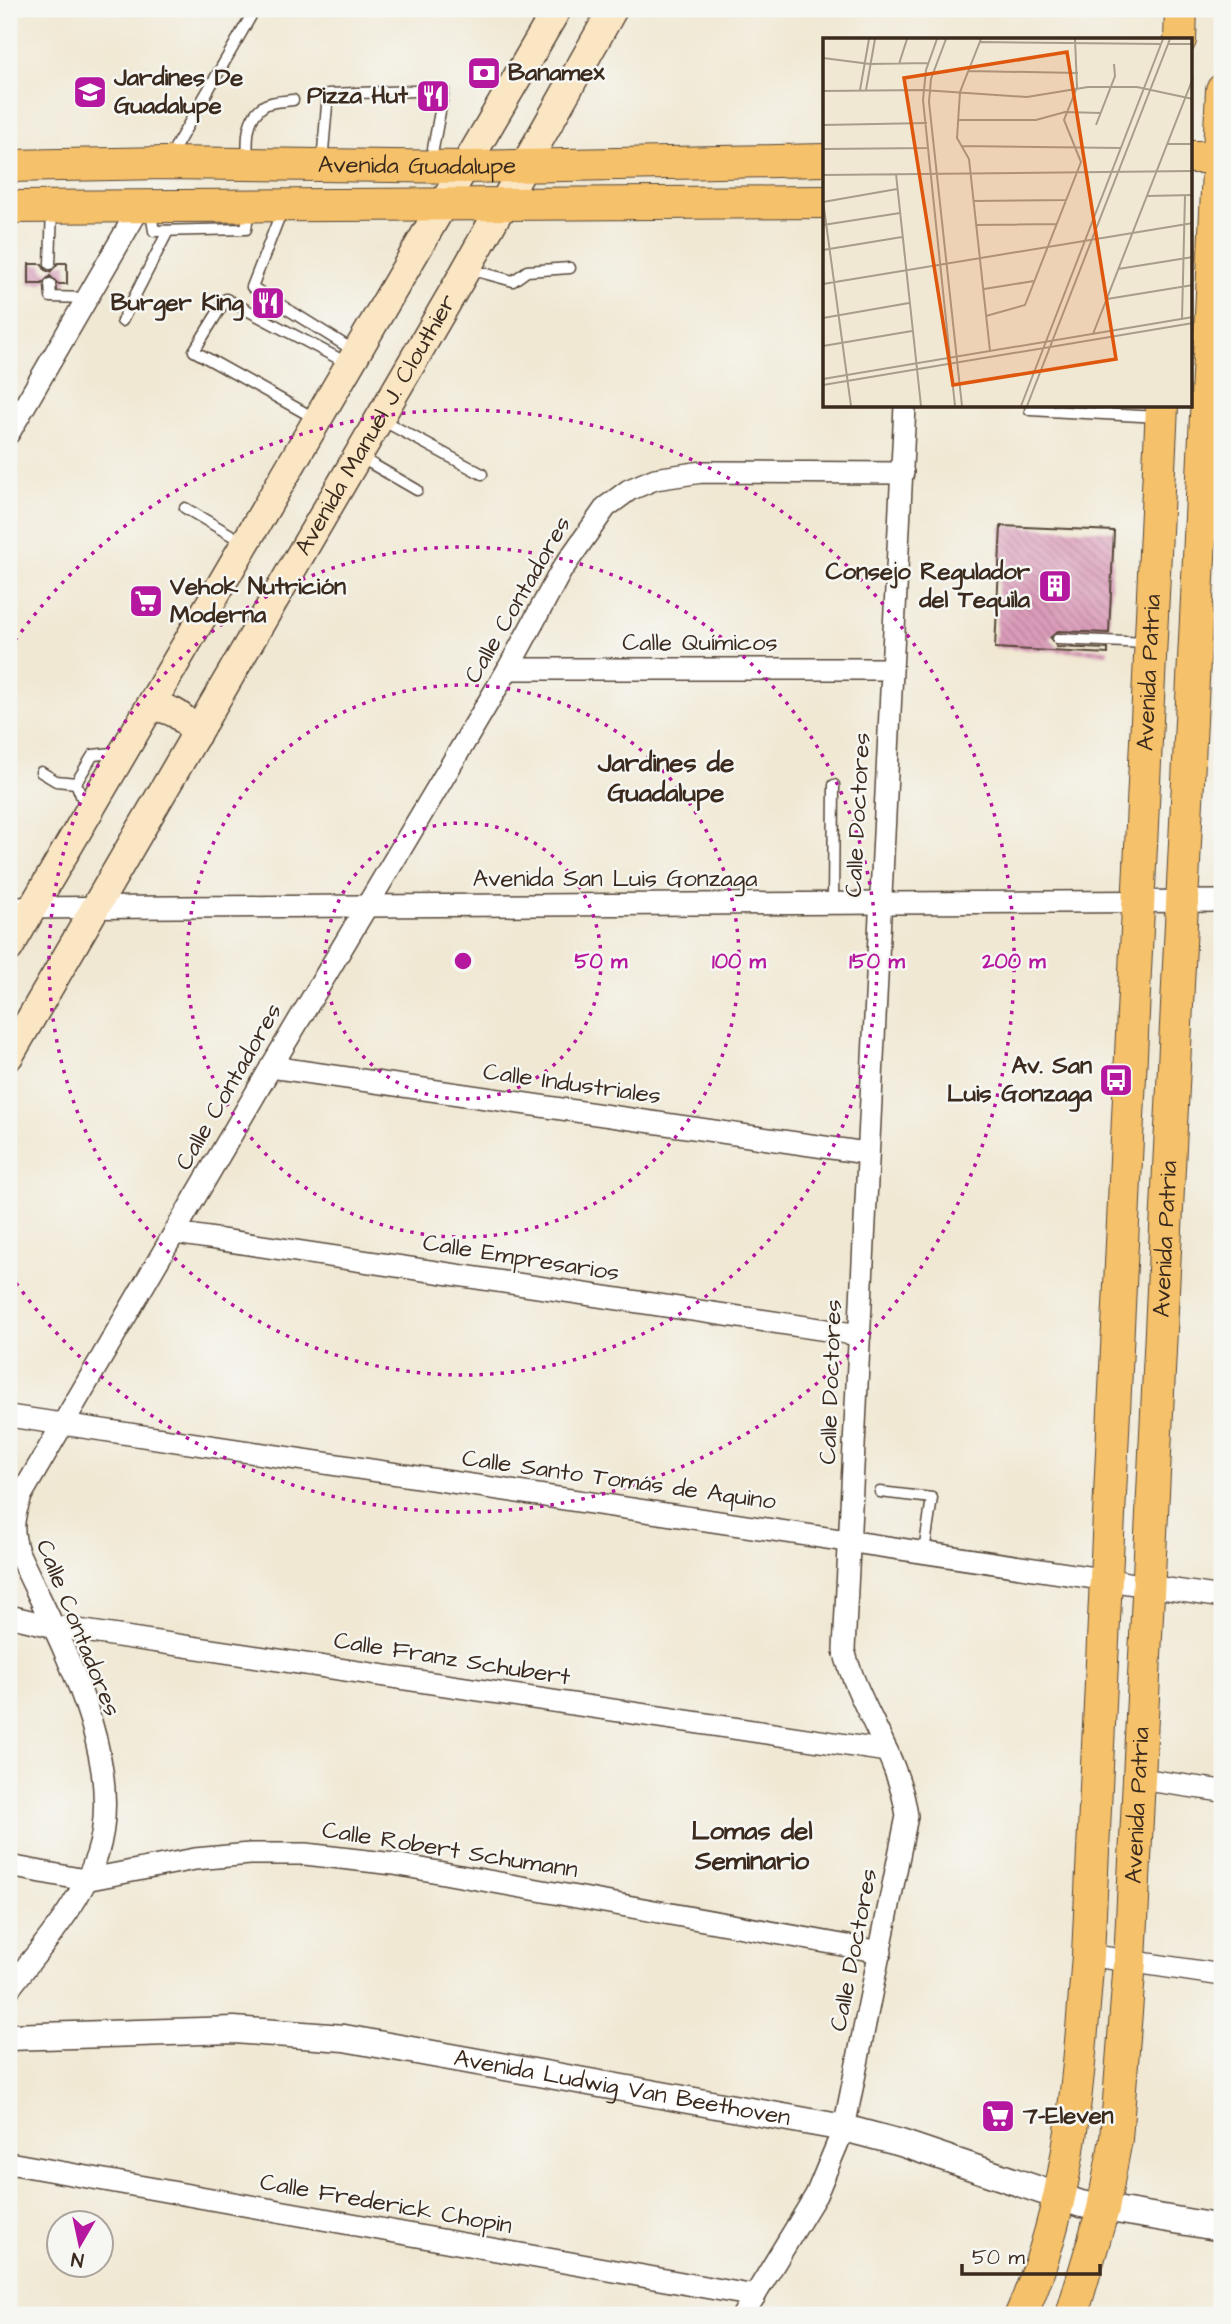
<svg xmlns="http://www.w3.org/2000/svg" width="1231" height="2324" font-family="'Architects Daughter',sans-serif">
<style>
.building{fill:url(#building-back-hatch)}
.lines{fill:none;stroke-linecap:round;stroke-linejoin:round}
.service-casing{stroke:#564639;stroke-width:13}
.minor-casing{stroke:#564639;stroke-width:24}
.tertiary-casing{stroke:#564639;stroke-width:29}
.secondary-casing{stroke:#564639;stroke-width:31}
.primary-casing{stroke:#564639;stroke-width:34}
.service{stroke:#fff;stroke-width:10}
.minor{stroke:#fff;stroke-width:21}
.tertiary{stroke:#fff;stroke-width:26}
.secondary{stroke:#fbe6c4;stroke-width:28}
.primary{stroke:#f5c16b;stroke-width:32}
.ring{fill:none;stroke:#b5179e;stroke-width:3.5;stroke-dasharray:3.5 7}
.labels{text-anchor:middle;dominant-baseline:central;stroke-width:5;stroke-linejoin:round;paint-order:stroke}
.poi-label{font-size:24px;font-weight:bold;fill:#3b2a1e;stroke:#f6f6f2;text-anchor:start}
.street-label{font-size:24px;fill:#3b2a1e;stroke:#f6f6f2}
.neighbourhood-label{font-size:26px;font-weight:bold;fill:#3b2a1e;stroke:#f6f6f2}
.inset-road{fill:none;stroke:#a89c8b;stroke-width:2}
.view{fill:#df570d;fill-opacity:0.15;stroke:#df570d;stroke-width:3.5}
.inset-edge{fill:none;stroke:#3b2a1e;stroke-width:3.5}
.centre{fill:#b5179e;stroke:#f6f6f2;stroke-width:3.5}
.ring-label{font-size:21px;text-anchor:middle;font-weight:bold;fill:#b5179e;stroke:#f6f6f2;stroke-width:5;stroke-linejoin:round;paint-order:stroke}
</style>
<defs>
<pattern id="building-back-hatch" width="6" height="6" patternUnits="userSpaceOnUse" patternTransform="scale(1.75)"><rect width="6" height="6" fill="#db9cba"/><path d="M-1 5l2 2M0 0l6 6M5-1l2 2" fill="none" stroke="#b37f97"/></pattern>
</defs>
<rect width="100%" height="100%" fill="#f6f6f2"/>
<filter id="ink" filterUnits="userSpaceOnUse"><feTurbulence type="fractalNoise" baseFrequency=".0143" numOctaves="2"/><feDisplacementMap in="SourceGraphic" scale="14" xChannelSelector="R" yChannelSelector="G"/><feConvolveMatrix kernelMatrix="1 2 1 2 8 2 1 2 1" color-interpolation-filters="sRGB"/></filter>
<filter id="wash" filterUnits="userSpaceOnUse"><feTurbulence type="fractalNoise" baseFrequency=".00686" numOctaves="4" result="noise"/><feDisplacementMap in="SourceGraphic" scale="28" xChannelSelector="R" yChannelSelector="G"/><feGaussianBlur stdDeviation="1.57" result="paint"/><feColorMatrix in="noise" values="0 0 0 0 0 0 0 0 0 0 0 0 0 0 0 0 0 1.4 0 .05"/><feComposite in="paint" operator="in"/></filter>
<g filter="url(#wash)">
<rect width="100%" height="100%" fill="#f0e8d3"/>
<g id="blocks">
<g class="building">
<path d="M58,263H67V284H58L50,276L42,284H29V264H42L45,270L50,272Z"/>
<path d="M1001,526L1114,531L1109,633L1058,631L1050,638L1057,647L1108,649V654L995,648Z"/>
</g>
</g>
</g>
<g filter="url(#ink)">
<use href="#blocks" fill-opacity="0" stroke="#564639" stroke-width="2"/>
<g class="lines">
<g class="service-casing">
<g id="service">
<path d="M169,158L255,9"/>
<path d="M248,161C247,142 245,117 265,105C272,101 286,101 293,100"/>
<path d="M322,162L328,94L444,90L430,165"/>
<path d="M150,208L154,231L246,229L249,208"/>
<path d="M282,210L252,287L356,352"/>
<path d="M50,264L52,209"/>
<path d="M469,269L513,281L527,271L570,268"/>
<path d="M50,284L51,297L87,298"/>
<path d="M122,321L168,231"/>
<path d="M1030,410L1159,417"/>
<path d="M316,419L194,351L226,299L347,363"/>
<path d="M380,419L482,474"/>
<path d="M358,456L417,490"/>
<path d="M185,508L243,542"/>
<path d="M1058,639L1148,643"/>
<path d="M41,772L56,781L76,783"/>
<path d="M86,808L76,783L93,755L121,752"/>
<path d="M833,904L834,785"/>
<path d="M880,1492L932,1498L924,1552"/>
</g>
</g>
<g class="minor-casing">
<g id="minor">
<path d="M9,433L141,205"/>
<path d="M508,669H891"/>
<path d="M9,908L1222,901"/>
<path d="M271,1067L866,1153"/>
<path d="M175,1233L860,1335"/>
<path d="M9,1416L1222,1597"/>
<path d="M9,1616L51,1626L887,1751"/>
<path d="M1140,1779L1222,1791"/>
<path d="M9,1866L85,1880L195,1859L250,1854H305L394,1864L881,1952"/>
<path d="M1088,1955L1222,1975"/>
<path d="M9,1989C40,1948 80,1905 97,1855C128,1759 57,1637 18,1552C11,1529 13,1515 22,1494L271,1067L508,669L561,571L606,507L629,490L655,479L702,472L903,473"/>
<path d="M9,2163L755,2296"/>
<path d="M743,2315L816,2195L844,2128L907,1816C899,1756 859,1708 844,1650L905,406"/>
</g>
</g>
<g class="tertiary-casing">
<g id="tertiary">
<path id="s1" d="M9,2037L234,2030L344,2038L844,2128L901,2143L1081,2204L1222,2228"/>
</g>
</g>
<g class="secondary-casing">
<g id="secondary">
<path d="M151,707C173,708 185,717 196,735"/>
<path d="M9,948L557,9"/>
<path id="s2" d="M9,1056L460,280L613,9"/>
</g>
</g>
<g class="primary-casing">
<g id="primary">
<path d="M1180,40L1181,9"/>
<path d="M1191,157H1222"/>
<path id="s3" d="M9,166L165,163L465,167L825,160"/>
<path d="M9,207L825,202"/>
<path id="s4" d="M1021,2315C1072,2200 1078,2079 1088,1955L1162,406"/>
<path id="s5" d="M1072,2315L1103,2209L1116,2139L1130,1961L1222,90"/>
</g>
</g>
<use href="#service" class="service"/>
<use href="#minor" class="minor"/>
<use href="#tertiary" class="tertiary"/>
<use href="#secondary" class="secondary"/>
<use href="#primary" class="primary"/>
</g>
</g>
<g class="ring">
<circle cx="463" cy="961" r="138"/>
<circle cx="463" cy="961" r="276"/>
<circle cx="463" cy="961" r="414"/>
<path d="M9 649A551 551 0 1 1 9 1273"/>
</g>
<defs>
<g id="bank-square" transform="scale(1.75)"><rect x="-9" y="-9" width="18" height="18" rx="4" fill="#b5179e" stroke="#f6f6f2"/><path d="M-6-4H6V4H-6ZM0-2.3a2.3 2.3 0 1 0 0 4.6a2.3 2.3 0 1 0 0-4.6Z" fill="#fff"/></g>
<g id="school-square" transform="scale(1.75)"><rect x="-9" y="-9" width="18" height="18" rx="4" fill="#b5179e" stroke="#f6f6f2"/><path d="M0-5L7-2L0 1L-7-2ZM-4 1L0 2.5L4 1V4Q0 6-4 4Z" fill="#fff"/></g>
<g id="restaurant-square" transform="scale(1.75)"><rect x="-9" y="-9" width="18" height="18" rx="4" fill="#b5179e" stroke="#f6f6f2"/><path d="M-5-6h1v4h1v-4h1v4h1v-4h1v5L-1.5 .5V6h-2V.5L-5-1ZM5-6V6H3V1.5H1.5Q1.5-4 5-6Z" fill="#fff"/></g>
<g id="building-square" transform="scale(1.75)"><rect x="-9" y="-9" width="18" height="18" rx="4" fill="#b5179e" stroke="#f6f6f2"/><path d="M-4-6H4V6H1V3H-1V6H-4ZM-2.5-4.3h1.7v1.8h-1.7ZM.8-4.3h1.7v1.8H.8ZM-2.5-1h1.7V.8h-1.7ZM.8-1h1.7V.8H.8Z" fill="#fff"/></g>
<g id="supermarket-square" transform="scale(1.75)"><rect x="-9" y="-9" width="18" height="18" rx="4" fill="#b5179e" stroke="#f6f6f2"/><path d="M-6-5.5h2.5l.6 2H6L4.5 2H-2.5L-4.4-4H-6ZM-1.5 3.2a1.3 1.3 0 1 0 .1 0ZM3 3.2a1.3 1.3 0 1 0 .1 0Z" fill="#fff"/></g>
<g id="bus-square" transform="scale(1.75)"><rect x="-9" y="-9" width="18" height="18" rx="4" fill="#b5179e" stroke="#f6f6f2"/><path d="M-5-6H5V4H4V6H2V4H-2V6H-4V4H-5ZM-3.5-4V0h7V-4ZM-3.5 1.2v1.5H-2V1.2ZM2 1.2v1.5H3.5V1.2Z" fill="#fff"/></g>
</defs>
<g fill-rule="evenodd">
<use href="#bank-square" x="484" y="73"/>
<use href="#school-square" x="90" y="92"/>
<use href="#restaurant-square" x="433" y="96"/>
<use href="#restaurant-square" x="268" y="303"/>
<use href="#building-square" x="1055" y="586"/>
<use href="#supermarket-square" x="146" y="601"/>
<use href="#bus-square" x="1116" y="1080"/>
<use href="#supermarket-square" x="998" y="2116"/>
</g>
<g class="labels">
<g class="poi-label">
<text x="508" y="73">Banamex</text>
<text x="114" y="78">Jardines De<tspan x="114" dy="28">Guadalupe</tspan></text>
<text x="408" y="96" text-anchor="end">Pizza Hut</text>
<text x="244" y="303" text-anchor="end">Burger King</text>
<text x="1030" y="572" text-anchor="end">Consejo Regulador<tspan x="1030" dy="28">del Tequila</tspan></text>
<text x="170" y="587">Vehok Nutrición<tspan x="170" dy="28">Moderna</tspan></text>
<text x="1092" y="1066" text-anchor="end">Av. San<tspan x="1092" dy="28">Luis Gonzaga</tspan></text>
<text x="1023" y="2116">7-Eleven</text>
</g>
<g class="street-label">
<text stroke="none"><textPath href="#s3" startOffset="408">Avenida Guadalupe</textPath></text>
<text stroke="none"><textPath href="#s2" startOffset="730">Avenida Manuel J. Clouthier</textPath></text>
<text transform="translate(518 600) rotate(-60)">Calle Contadores</text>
<text x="700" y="643">Calle Químicos</text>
<text stroke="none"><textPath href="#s4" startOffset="1652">Avenida Patria</textPath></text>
<text transform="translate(858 815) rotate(-87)">Calle Doctores</text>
<text x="615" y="879">Avenida San Luis Gonzaga</text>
<text transform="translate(572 1084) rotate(8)">Calle Industriales</text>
<text transform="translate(229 1087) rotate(-60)">Calle Contadores</text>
<text stroke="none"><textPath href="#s5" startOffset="1083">Avenida Patria</textPath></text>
<text transform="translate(521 1258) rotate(9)">Calle Empresarios</text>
<text transform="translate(831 1382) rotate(-88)">Calle Doctores</text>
<text transform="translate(619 1480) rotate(8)">Calle Santo Tomás de Aquino</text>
<text transform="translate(78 1628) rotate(68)">Calle Contadores</text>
<text transform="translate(452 1659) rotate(9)">Calle Franz Schubert</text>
<text stroke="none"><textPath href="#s5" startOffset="516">Avenida Patria</textPath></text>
<text transform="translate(450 1850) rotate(9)">Calle Robert Schumann</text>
<text transform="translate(854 1950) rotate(-79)">Calle Doctores</text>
<text stroke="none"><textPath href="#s1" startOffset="618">Avenida Ludwig Van Beethoven</textPath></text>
<text transform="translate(386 2204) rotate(10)">Calle Frederick Chopin</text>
</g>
<g class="neighbourhood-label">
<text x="666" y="763">Jardines de<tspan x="666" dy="30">Guadalupe</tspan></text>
<text x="752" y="1831">Lomas del<tspan x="752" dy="30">Seminario</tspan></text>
</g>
</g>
<g transform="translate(823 38)">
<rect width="369" height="369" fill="#f0e8d3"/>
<path class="inset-road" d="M114,1L103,32L100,62L132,368M123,1L108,41L106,64L139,368M158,1L137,54L134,100L146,121L167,313M156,4L338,6M345,6H370M0,20L47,26L105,25M76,26L84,1M145,33L255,35M37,52L46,1M43,52L52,1M0,53L100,52L204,59L265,49H314L370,61M135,82H213L242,74L278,75M0,87L104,85M273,87L292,38L291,26M344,106H370M139,108L298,110M0,111L104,110M73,136L98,368M0,137L370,133M324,158L370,157M0,163L28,368M151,163L244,162M0,164L74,151M0,187L77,175M154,187L234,186M0,212L79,199M295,231L370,219M0,246L370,185M161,251L211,243M284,261L370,247M163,278L202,267L258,124L241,82L254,49L252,1M0,280L86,265M359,282L362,157M270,296L370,40M0,308L89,293M0,341L370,279M0,347L370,285M198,368L340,1M204,368L347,1"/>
<path class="view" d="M244,14L293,321L130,347L81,40Z"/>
<rect width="369" height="369" class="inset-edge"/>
</g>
<circle cx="463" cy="961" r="10" class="centre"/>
<g class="ring-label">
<text x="601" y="968">50 m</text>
<text x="739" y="968">100 m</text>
<text x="877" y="968">150 m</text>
<text x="1014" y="968">200 m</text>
</g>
<rect width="1231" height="2324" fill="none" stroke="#f6f6f2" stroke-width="35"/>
<g transform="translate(80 2244) rotate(189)"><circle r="33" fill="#f6f6f2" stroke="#aba49d" stroke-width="2"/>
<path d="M0-5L12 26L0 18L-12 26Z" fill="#b5179e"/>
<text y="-10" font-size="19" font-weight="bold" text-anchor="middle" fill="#3b2a1e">N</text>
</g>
<path d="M962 2264v10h138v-10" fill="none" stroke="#3b2a1e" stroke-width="3.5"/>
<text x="972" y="2264" font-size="21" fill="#3b2a1e" stroke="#f6f6f2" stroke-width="5" paint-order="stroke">50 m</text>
</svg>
